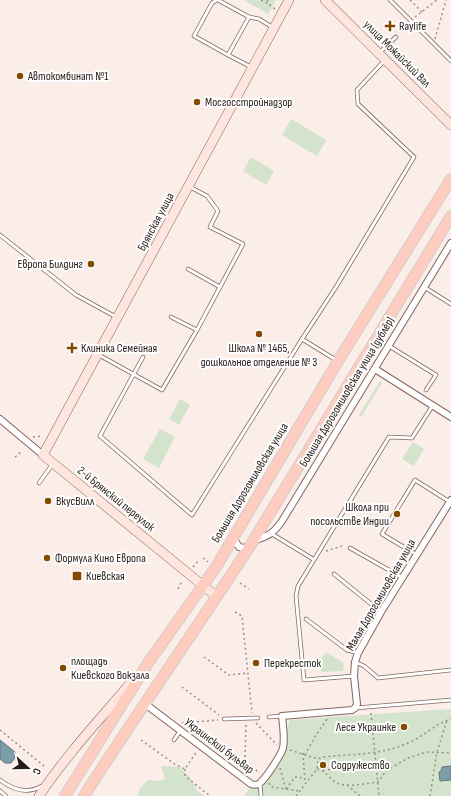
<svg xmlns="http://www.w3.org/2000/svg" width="451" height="796" font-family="'Sofia Sans Condensed',sans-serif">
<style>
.green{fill:#d4e3cb}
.water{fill:#7b9ea8;stroke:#62777c}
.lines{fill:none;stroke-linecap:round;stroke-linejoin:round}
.lane-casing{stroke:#82675d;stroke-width:4.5}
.street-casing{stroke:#82675d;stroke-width:8}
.secondary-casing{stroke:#82675d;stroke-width:10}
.primary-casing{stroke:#cfcdcc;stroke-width:12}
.path{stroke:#9b8f8a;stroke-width:1.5;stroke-dasharray:2 3;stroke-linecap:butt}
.lane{stroke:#fff;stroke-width:3}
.street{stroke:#fff;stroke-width:6}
.secondary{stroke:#fee6df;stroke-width:9}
.primary{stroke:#fecdbf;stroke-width:10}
.poi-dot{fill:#844a01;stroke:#fefefe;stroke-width:1.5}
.labels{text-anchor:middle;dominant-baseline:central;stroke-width:4;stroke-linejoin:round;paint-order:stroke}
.poi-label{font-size:12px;fill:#261b17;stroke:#fefefe;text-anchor:start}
.street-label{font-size:12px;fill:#261b17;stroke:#fefefe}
</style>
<rect width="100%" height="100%" fill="#fbeee9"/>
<g class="green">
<path d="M244,0H276L268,14Z"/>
<path d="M291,119L326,140L317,156L282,135Z"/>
<path d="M251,157L274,171L266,185L243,171Z"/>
<path d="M380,381L382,383L361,417L359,415Z"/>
<path d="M180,399L190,405L179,425L169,419Z"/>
<path d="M160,429L175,437L159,468L143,459Z"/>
<path d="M413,442L424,449L414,466L402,459Z"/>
<path d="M326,652L344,663L343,671L321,672L320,660Z"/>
<path d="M451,709V796H244L250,788L262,787C270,775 284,762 286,748C288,738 285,729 290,720Z"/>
<path d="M161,766L179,767L184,771L192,780L198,792L205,796H138L140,788L148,780L159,781L165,779Z"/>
</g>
<g class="water">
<path d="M0,740L15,752V758L11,763H5L0,759Z"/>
<path d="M451,766V780L440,781L439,772L441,771L442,767Z"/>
</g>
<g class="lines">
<g class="lane-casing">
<g id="lane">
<path d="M217,0L212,3L194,36L228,55L249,17"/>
<path d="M218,0L249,17L259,19L272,27"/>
<path d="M390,0L451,61"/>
<path d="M380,52L396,37"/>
<path d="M228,55L251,67"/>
<path d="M190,187L207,196L218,211L210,227L243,244L197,330"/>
<path d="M0,235L76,295L116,317"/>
<path d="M188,269L220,287"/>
<path d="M424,287L451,304"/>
<path d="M302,339L336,360"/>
<path d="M389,346L436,375L426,390"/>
<path d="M99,355L162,390L197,330L171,317"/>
<path d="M143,357L100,436L192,515L302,339L336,287L414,157L358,104L357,90L384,61"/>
<path d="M39,483L52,465"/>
<path d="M272,534L313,559"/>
<path d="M350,548L403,578"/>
<path d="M417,555L382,534L415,480L450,502"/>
<path d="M334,574L381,612"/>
<path d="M306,619L347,650L358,653"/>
<path d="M355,662L364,666L378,678L451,670"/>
<path d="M354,676L304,680L296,596L298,586L389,437L412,438L433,405"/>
<path d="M355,708L451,700"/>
<path d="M269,717L282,716"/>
<path d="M224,719L258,718"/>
<path d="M174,740L180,731"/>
<path d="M0,780C13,790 28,794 42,786"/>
<path d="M260,783L261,796"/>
<path d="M0,791L6,796"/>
</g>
</g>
<g class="street-casing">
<g id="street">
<path d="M375,369L451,417"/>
<path d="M0,419L43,455"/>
<path d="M235,537V541L239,547L245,548L250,546"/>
<path d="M254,541C269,535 272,535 282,521L451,243"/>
<path d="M144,703L251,784C254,785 257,786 260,783C266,778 281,755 283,748C285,738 283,726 282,716L352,710L355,708L357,704L354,676L355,662L358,653L381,612L451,500"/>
</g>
</g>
<g class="secondary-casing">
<g id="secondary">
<path d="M325,0L451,125"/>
<path d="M217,597L43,455L289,0"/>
<path d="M39,796C67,754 102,717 134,679"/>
</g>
</g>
<g class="primary-casing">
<g id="primary">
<path d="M65,796L148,663L216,567L338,361L451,179"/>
<path d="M84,796C138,711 196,630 250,546L451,216"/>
</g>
</g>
<g class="path">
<path d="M261,0L270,5"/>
<path d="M267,0L270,5L275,9"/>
<path d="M410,0L422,12"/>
<path d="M415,17L437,0"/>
<path d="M435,39L446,0"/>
<path d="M33,437L43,436"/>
<path d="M15,457L21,452"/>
<path d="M326,551L345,545"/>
<path d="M203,558L208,562"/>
<path d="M193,567L198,561"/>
<path d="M240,583L249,589"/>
<path d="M178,589L182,581"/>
<path d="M235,612L242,616L252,713"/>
<path d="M204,657L229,675L248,673"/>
<path d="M182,687L219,715"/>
<path d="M371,713L379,796"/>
<path d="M182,723L218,720"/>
<path d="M256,723L277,745"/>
<path d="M246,725L245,761L256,770L259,774"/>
<path d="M0,730L44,766"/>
<path d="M141,740L176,765L185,769L197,751"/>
<path d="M290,750L318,759"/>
<path d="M303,753L305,783"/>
<path d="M305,755L316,735L327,719"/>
<path d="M280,768L286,789"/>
<path d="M185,769V776L210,796"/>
<path d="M317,769C327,771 329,779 337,783C349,788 366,783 378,782L386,771L408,758L426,752L451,753"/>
<path d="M323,770L377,767"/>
<path d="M269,783L271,787L300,791"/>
<path d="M347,785L360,796"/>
<path d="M286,789L295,777L304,778"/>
<path d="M296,796L317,769L318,759L323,757C352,754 382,755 408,743C423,737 436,723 451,719"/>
<path d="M430,796L437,752L447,720"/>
</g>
<use href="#lane" class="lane"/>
<use href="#street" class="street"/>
<use href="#secondary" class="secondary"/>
<use href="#primary" class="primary"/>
</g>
<g class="poi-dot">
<path d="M388 20h4v4h4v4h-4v4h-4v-4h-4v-4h4z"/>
<circle cx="20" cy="76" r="4"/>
<circle cx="197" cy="102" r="4"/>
<circle cx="91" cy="264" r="4"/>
<circle cx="259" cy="334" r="4"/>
<path d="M70 342h4v4h4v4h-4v4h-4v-4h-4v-4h4z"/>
<circle cx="48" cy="501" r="4"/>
<circle cx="397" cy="514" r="4"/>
<circle cx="47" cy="558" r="4"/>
<rect x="72" y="571" width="10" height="10" rx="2"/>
<circle cx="256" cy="663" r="4"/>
<circle cx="63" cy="668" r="4"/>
<circle cx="404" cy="727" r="4"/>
<circle cx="323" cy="765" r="4"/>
</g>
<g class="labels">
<g class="poi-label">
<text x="399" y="26">Raylife</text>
<text x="28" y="76">Автокомбинат №1</text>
<text x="205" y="102">Мосгосстройнадзор</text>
<text x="83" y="264" text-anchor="end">Европа Билдинг</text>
<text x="81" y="348">Клиника Семейная</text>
<text x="259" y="348" text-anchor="middle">Школа № 1465,<tspan x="259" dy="14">дошкольное отделение № 3</tspan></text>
<text x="56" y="501">ВкусВилл</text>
<text x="389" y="507" text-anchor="end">Школа при<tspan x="389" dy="14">посольстве Индии</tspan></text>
<text x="55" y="558">Формула Кино Европа</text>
<text x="86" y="576">Киевская</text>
<text x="71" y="661">площадь<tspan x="71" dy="14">Киевского Вокзала</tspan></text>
<text x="264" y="663">Перекресток</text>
<text x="396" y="727" text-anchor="end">Лесе Украинке</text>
<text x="331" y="765">Содружество</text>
</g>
<g class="street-label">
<text transform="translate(397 54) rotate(45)">улица Можайский Вал</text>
<text transform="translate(156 222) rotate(-62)">Брянская улица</text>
<text transform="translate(347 392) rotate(-59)">Большая Дорогомиловская улица (дублёр)</text>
<text transform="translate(250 483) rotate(-59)">Большая Дорогомиловская улица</text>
<text transform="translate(116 499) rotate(39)">2-й Брянский переулок</text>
<text transform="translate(381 595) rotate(-60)">Малая Дорогомиловская улица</text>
<text transform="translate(219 746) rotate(37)">Украинский бульвар</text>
</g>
</g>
<g transform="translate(28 768) rotate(111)" stroke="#fefefe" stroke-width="3" paint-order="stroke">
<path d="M0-3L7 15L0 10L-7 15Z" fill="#261b17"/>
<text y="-6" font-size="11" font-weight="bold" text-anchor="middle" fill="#261b17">С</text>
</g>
</svg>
